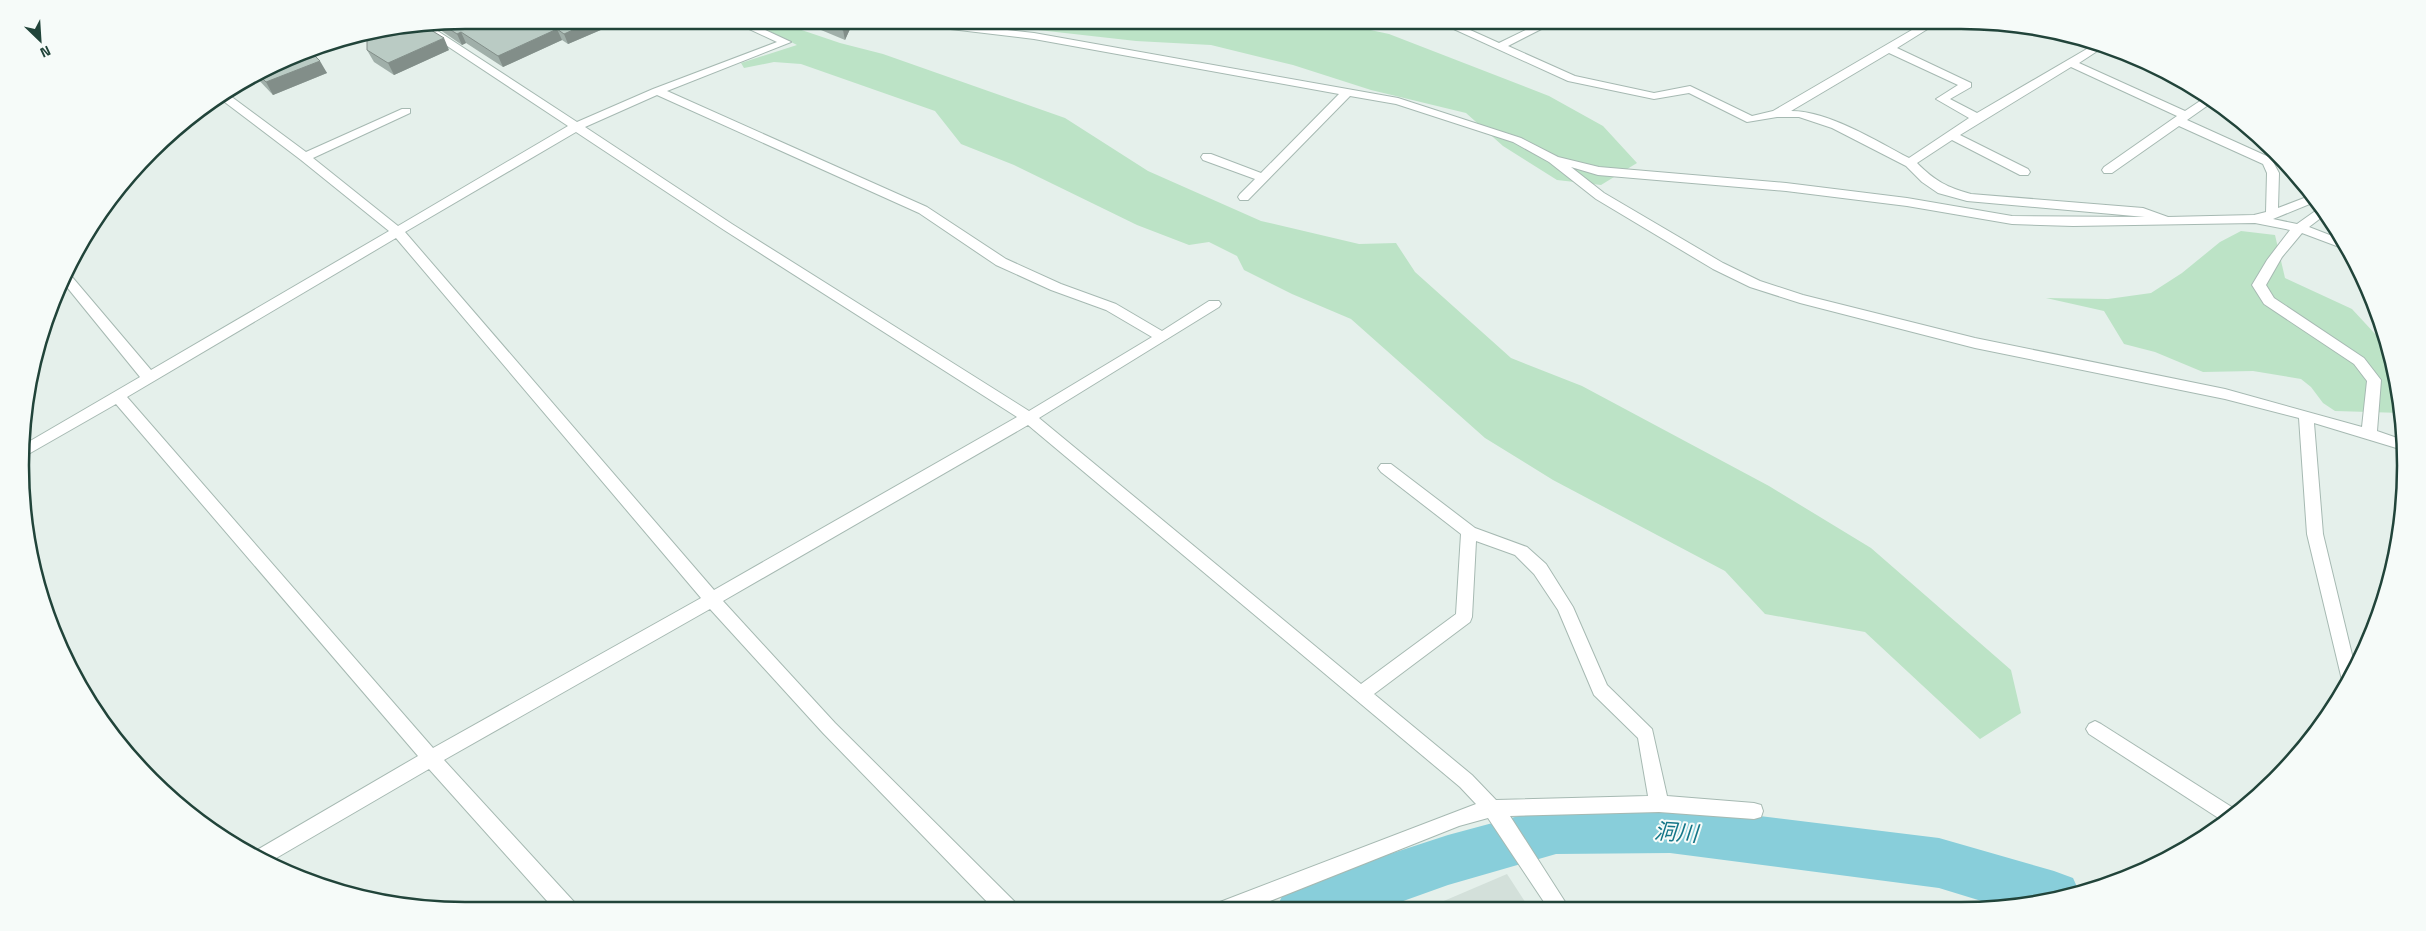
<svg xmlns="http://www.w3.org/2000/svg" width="2426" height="931" font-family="'Titillium Web','Noto Sans JP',sans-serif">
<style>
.built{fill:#d3e0da}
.green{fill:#bce3c6}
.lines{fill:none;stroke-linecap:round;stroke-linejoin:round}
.river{fill:#88ceda;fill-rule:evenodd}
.minor-casing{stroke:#a6b9b2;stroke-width:2}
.path{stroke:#82b7a5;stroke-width:2.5;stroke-dasharray:2 3;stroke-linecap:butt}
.minor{fill:#fff;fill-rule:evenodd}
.wall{fill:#a0afa9}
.shaded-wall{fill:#828e89}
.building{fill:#bacbc4;stroke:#828e89}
.labels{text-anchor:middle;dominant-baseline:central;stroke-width:4;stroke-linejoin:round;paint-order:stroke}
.near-water-label{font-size:22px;font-style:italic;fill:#147688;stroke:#f6fbf9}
.rim{fill:none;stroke:#21443a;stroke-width:2.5}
</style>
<rect width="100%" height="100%" fill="#e5f0eb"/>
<path class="built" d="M1507,874L1529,908L1425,909Z"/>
<g class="green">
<path d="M748,20H772L840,43L883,54L1065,118L1148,171L1261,221L1359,244L1396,243L1415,272L1511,358L1582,386L1769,486L1871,548L2011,670L2021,713L1980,739L1865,632L1765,614L1725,571L1553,480L1485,438L1351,319L1292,294L1244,270L1237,256L1209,242L1189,245L1137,225L1014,165L961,144L935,111L801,64L774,62L744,68L741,63L797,45Z"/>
<path d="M948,20H1324L1389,34L1549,96L1603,126L1637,163L1601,185L1557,180L1503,146L1466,113L1371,90L1293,65L1211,45L1136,41Z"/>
<path d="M2241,231L2275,235L2285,278L2352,309L2377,336L2387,341L2402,413L2335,411L2323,403L2311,387L2301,379L2253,371L2203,372L2155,352L2124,344L2104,311L2046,298L2108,299L2151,293L2182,273L2220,242Z"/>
</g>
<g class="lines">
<path class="river" d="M1670,805L1939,838L2054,871L2073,878L2078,889L2019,907H2001L1939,888L1670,853L1556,854L1448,885L1381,909H1276L1285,890L1304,882L1448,835L1556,806Z"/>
<g class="minor-casing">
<g id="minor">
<path d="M730,20H744L791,42L667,91L927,207L1006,259L1061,284L1116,304L1162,331L1209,301H1219L1221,304L1219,307L1039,418L1361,684L1456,614L1461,534L1381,472L1378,468L1381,464H1391L1475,528L1527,547L1546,564L1573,607L1607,685L1652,729L1667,796L1754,803L1761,805L1763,811L1761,817L1754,819L1659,812L1510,816L1569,908H1548L1488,818L1459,826L1250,909H1217L1220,902L1476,804L1460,787L1028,425L723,601L835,723L1016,903L1019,910H995L823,733L710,609L444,760L576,904L579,911H556L429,769L266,864L250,854L418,756L116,404L25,456V444L140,377L62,281L67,271L151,370L389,231L301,160L218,97L225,92L306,152L402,109H410V113L313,158L398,226L568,126L420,28L430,26L577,122L653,89L777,42ZM657,95L919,213L996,265L1051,290L1106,310L1152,337L1029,411L732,224L585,127ZM576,132L724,230L1017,417L714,590L405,232ZM396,238L701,598L433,748L127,397ZM1476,541L1515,555L1534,574L1558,610L1594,695L1638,738L1648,796L1496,800L1472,775L1374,694L1470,622L1472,617Z"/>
<path d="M895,20H921L1034,33L1398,98L1521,138L1558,157L1599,167L1786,183L1907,198L2012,216L2145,217L1967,201L1938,193L1922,182L1906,166L1832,128L1799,117H1777L1747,122L1689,93L1654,99L1568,81L1434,20H1448L1499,43L1546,20H1559L1508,46L1575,76L1654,93L1690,86L1752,116L1773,111L1929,20H1942L1897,48L1971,83V87L1950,99L1977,113L2097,43L2105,46L2079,63L2185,111L2206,97L2214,101L2187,120L2271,158L2279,173L2278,208L2312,195L2317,201L2273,219L2297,224L2321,207L2326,214L2309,227L2345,241L2350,251L2302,233L2282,257L2266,285L2274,298L2364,358L2381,380L2377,431L2403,440V450L2314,423L2323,534L2354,663L2345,681L2342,680L2307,534L2299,418L2225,399L1975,348L1800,303L1750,287L1713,269L1596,199L1549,162L1513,142L1396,104L1350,96L1248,200H1240L1238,197L1240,194L1255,179L1203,160L1201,157L1203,154H1211L1261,173L1339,94L1034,39L900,23ZM1889,53L1958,85L1936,99L1969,118L1909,158C1876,141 1829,111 1791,111ZM2071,67L2177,116L2104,167L2102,170L2104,173H2112L2179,126L2263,164L2267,173L2266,212L2254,215L2168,217L2143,208L1971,194C1947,187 1936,182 1917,163L1952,140L2020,175H2028L2030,172L2028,169L1960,135ZM1571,167L1598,175L1786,191L1907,206L2012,224L2073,226L2255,223L2290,230L2267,260L2252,285L2264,304L2354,364L2367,381L2362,427L2225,389L1975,338L1803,295L1760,281L1723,263L1604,193Z"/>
<path d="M2095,721L2101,724L2238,811L2223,821L2089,734L2086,729L2089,724Z"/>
</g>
</g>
<path class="path" d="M346,40L370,37"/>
<use href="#minor" class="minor"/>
</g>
<g class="wall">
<path d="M466,20H624L568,44L562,40L503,67L466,43L462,45L433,25Z"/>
<path d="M631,20H661L645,28Z"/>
<path d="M749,20H765L761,25Z"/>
<path d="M797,20H859L860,23L850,29L845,40Z"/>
<path d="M309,50L327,73L273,95L254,75Z"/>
<path d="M367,50H449L394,75L374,62Z"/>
</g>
<g class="shaded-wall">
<path d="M595,20H624L568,44L564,34Z"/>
<path d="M642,20H661L645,28Z"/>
<path d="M760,20H765L761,25Z"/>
<path d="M847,20H859L860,23L850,29L845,40L843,30Z"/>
<path d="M557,29L562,40L503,67L498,56Z"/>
<path d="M461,32L466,43L462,45L457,34Z"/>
<path d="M444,38L449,50L394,75L388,63Z"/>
<path d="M320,61L327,73L273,95L266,82Z"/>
</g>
<g class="building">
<path d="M466,20H595L564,34L557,29L498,56L461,32L457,34L442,24Z"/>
<path d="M819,20H847L843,30Z"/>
<path d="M426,27L444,38L388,63L367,50V36Z"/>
<path d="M309,50L320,61L266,82L257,73Z"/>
</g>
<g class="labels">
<g class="near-water-label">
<text transform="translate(1676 832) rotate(4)">洞川</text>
</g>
</g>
<path d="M0 0H2426V931H0ZM465 29H1961A436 436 0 0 1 2397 465V466A436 436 0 0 1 1961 902H465A436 436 0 0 1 29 466V465A436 436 0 0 1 465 29Z" fill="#f6fbf9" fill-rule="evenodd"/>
<path class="rim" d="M465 29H1961A436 436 0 0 1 2397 465V466A436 436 0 0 1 1961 902H465A436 436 0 0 1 29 466V465A436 436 0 0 1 465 29Z"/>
<g transform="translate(40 40) rotate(155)" stroke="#f6fbf9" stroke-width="4" paint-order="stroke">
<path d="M0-4L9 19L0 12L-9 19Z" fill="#21443a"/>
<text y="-8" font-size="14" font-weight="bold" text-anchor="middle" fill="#21443a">N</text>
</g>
</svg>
